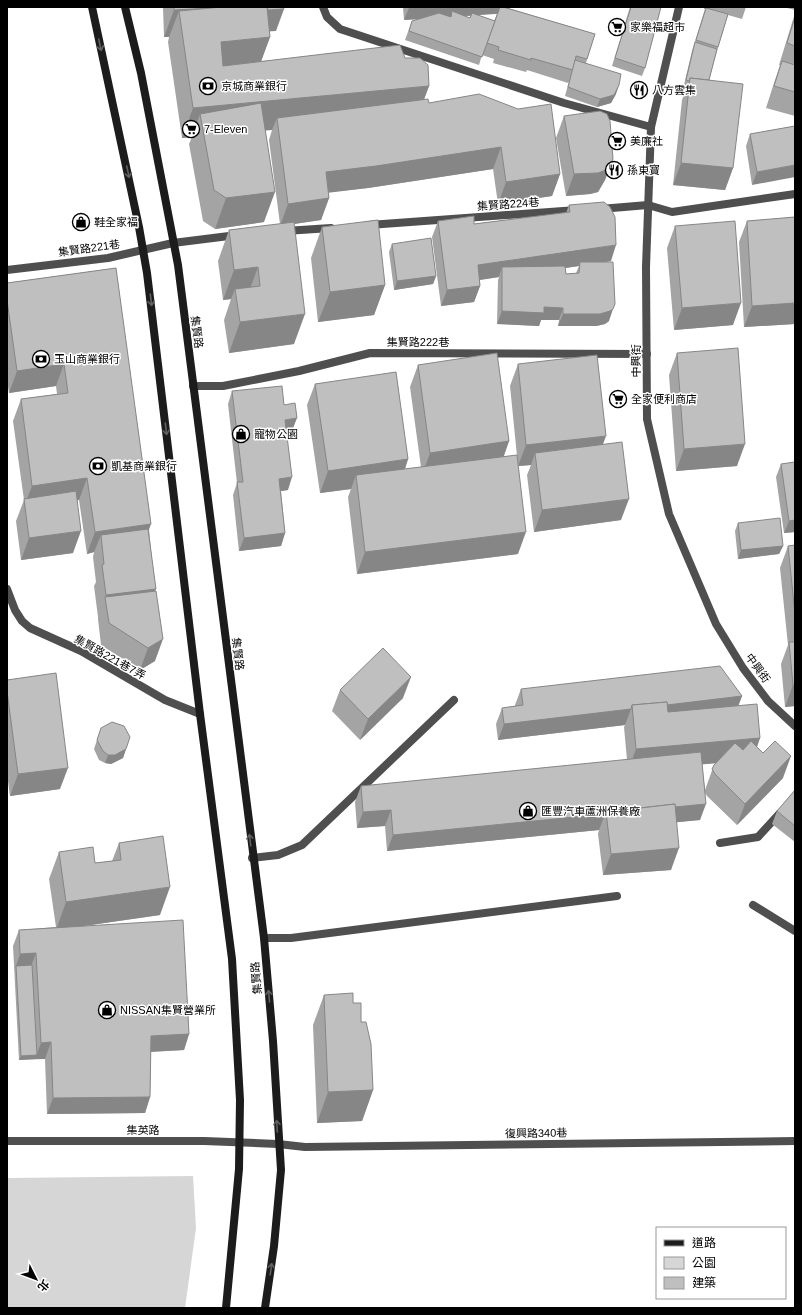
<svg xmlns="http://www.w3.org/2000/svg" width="802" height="1315" font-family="Arial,'Noto Sans TC',sans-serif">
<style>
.green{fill:#d6d6d6}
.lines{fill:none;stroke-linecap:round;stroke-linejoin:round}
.service{stroke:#4f4f4f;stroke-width:8}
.minor{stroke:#4f4f4f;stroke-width:8}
.secondary{stroke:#1c1c1c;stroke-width:8}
.wall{fill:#a4a4a4;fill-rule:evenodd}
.shaded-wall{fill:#868686}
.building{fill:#bfbfbf;stroke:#868686}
.oneway{stroke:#606060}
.labels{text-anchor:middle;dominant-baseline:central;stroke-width:3;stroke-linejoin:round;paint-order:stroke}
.poi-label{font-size:11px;fill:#000;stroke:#fff;text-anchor:start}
.street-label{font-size:11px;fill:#000;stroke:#fff}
</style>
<rect width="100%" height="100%" fill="#fff"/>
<path class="green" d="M193,1176L196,1228L185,1308H7V1178Z"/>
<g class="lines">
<g class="service">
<path d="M323,7L327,17L340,29L564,103L651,127"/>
<path d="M600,209L648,205L672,212L795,194"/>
<path d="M369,225L577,210"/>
<path d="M285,231L331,228"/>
<path d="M173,243L237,235"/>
<path d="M193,386H223L299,371L370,353L647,354"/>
<path d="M720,843L758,837L780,813"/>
<path d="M252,858L278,855L302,845L454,700"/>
<path d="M753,905L795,931"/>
<path d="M264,938H291L617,896"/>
<path d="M278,1144L305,1147L795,1141"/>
</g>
<g class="minor">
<path d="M679,7L651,127L646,267L647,419L669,514L716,624L743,668L768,701L795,726"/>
<path d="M7,270L108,258L173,243"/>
<path d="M7,589L15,610L22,621L30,628L81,651L165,700L200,714"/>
<path d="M7,1141H204L278,1144"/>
</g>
<g class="secondary">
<path d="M92,7L139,227L147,273L200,714L232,959L240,1100L239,1169L226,1308"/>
<path d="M125,7L141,73L178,265L264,938L273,1041L281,1170L274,1246L265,1308"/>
</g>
</g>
<g class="wall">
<path d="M163,7H212L213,8L276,31H270V37L261,61L405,58L429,86L424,99L429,103L560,174L552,196L498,204L493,169L368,188L329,192V198L321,220L294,224V344L229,353L224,320L231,299L223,300L218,261L229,230L280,224L269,140L272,130H266L264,222L215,229L203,221L189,144L192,137L182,138L168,42L169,37H164Z"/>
<path d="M403,7H508V8L595,34L586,63L616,94L611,103L597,107L565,96L569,81L568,83L527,70L526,72L493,63L494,59L482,55L479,65L405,40L412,21L420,19L404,20ZM497,14L494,21L478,15ZM465,16H471L470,18Z"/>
<path d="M630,7H661L645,68L642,76L612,66Z"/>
<path d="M704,7H746L742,19L728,15L717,51L709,80L733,168L725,190L673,185L682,100L686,90L683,89L692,51L705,9H704Z"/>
<path d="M783,7H795V10Z"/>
<path d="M795,13V116L766,108L774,83L780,65H779Z"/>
<path d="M564,116L613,159L605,180L598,192L590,194L566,196L556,138Z"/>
<path d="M795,126L752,185L746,146L750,134Z"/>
<path d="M569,205L611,261L606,262L609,321L605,324L596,326H558L559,320H541L539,326L497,324L498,280L499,277L480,280V286L474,302L441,306L432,237L438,221L474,224L566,213ZM579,266L576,273L566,274L565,268Z"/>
<path d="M795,217V324L744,327L739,242L747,221Z"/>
<path d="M675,226L733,325L674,330L667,248Z"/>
<path d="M322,227L385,285L374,315L318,322L311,258Z"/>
<path d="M392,244L436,276L433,284L394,290L389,252Z"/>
<path d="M116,268L149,529L155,591V661L140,670L101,645L98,619V617L94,586L96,582L93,557L94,552L87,554L79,500H77L73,553L21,560L16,521L24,500L13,421L21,399L57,394L56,386L9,393L7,380V283Z"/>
<path d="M677,353L737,466L676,471L669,375Z"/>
<path d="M518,364L603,444L621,520L534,532L527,475L531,465L518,466L510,386Z"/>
<path d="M418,365L509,441L504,456L518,554L357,574L348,497L351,489L320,493L307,405L315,384L408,459L405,469L421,467L410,387Z"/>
<path d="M232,391L284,405L292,431H287L288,490L281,491L285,533L281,546L239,551L233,495L237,483L228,404Z"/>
<path d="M795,462V532L784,533L776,477L781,464Z"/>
<path d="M738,523L783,546L779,554L738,559L735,531Z"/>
<path d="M795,545V706L785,707L781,664L788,645L780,568L788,546Z"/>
<path d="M7,680L60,789L10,796L7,774Z"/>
<path d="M521,689L742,696L738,706L760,738L757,747L783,778L737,825L707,796L705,793L700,820L676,822L671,870L603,875L598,834L599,830L387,851L385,826L357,828L355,802L361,786L627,760L624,727L625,725L498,740L496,724L502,708L515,706V705ZM716,763L714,765L705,790L702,764Z"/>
<path d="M340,690L403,698L360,740L332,711Z"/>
<path d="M101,728L126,749L123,758L111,764L105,763L99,760L94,749Z"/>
<path d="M795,790V842L772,824L777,811Z"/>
<path d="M119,843L160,915L83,926L189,1034L184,1050L151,1052L150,1097L145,1113L47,1114L45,1059L19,1060L13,946L19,930L56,927L49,879L59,852L95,863L112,861Z"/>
<path d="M324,995L353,1003L361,1022L373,1090L362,1121L317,1123L313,1025Z"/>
</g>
<g class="shaded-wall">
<path d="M416,7H508L506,13L404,20L409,8Z"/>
<path d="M213,8L179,11L169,37H164L174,10Z"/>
<path d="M284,9L276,31L242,33L250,11Z"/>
<path d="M270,37L259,67L210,72L221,42Z"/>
<path d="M619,85L616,94L611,103L597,107L600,99Z"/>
<path d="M429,86L418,116L277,118L272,130L204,136L200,114L192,137L182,138L193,108Z"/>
<path d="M501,147L493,169L368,188L318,194L326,172Z"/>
<path d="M613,159L605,180L598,192L590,194L566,196L574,174Z"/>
<path d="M681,163L733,168L725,190L673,185Z"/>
<path d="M795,165V177L752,185L757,172Z"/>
<path d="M560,174L552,196L498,204L506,182Z"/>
<path d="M275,192L264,222L215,229L226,198Z"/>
<path d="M329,198L321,220L280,226L288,204Z"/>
<path d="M616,245L611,261L580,266V262L579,266L502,277V267L499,277L472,281L478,265Z"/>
<path d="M258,267L247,297L235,289L231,299L223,300L234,270Z"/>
<path d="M436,276L433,284L394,290L397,281Z"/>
<path d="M385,285L374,315L318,322L330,292Z"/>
<path d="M480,286L474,302L441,306L447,290Z"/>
<path d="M741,303L733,325L674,330L682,308Z"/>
<path d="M795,303V324L744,327L752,306Z"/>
<path d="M544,307L563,308L559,320H541L539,326L497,324L502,311Z"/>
<path d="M613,309L609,321L605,324L596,326H558L563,314Z"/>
<path d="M305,314L294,344L229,353L240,322Z"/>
<path d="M64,364L56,386L9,393L17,371Z"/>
<path d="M297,418L292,431L281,432L285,420Z"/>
<path d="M606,436L598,458L535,453L531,465L518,466L526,445Z"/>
<path d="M509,441L501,463L422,475L430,453Z"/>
<path d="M745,444L737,466L676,471L684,449Z"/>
<path d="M408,459L401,481L356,475L351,489L320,493L328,471Z"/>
<path d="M292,477L288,490L275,492L279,479Z"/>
<path d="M87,478L79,500L24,507L32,486Z"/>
<path d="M629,499L621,520L534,532L542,510Z"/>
<path d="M795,520V532L784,533L789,521Z"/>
<path d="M151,524L143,546L101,535L94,552L87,554L95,532Z"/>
<path d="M81,531L73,553L21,560L29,538Z"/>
<path d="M526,532L518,554L357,574L365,552Z"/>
<path d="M285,533L281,546L239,551L244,538Z"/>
<path d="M783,546L779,554L738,559L741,550Z"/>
<path d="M156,589L148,610L105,597L106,595Z"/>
<path d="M163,639L155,661L140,670L148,648Z"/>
<path d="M411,677L403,698L360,740L368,719Z"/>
<path d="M793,685H795V706L785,707Z"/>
<path d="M742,696L736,712L634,724L632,709Z"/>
<path d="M631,709L625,725L498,740L504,724Z"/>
<path d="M760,738L752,760L628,771L636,749Z"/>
<path d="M126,749L123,758L111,764L105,763L108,755Z"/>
<path d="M791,756L783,778L737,825L745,804Z"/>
<path d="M68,768L60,789L10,796L18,774Z"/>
<path d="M706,804L700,820L608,829L606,814Z"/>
<path d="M391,810L385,826L357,828L363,812Z"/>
<path d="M605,814L599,830L387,851L393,835Z"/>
<path d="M679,848L671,870L603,875L611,854Z"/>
<path d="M170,887L160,915L56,930L66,902Z"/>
<path d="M36,953L30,969L16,966L20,954Z"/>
<path d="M189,1034L184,1050L145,1052L151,1036Z"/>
<path d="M51,1042L45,1059H35L41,1043Z"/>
<path d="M37,1055L35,1059L19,1060L21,1056Z"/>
<path d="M373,1090L362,1121L317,1123L328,1092Z"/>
<path d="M150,1097L145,1113L47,1114L53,1098Z"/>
</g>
<g class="building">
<path d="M174,7H212V8L174,10Z"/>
<path d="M222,7H267L270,37L221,42L223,66L400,45L405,58H420L428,65L429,86L193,108L179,11Z"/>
<path d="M267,7H283L284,9L268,10Z"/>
<path d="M500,7H503L595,34L587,59L576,56L573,70L531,58V60L498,50L499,47L487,43Z"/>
<path d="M631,7H661L645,68L615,58Z"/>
<path d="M706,8L728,14L718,47L696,40Z"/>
<path d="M452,11L470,18L472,13L495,21L482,57L409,31L412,21L439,13L451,17Z"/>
<path d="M795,17V46L787,43Z"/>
<path d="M695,42L717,49L709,80L690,78L689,81L686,80Z"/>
<path d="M575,60L621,74L619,85L614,95L600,99L568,87Z"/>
<path d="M782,61L795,65V92L774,86Z"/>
<path d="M690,78L743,84L733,168L681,163Z"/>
<path d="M479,94L518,109L551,104L560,174L506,182L501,147L376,166L326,172L329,198L288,204L277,118L428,99L429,103Z"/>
<path d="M261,103L275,192L226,198L214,190L200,114Z"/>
<path d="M600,111L607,114L610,121L613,159L606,170L598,173L574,174L564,116Z"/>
<path d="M795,126V165L757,172L750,134Z"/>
<path d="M604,202L610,207L615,217L616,245L478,265L480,286L447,290L438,221L474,216V224L570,212L569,205Z"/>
<path d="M795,217V303L752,306L747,221Z"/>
<path d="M378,220L385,285L330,292L322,227Z"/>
<path d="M735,221L741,303L682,308L675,226Z"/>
<path d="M294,222L305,314L240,322L235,289L260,286L258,267L234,270L229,230Z"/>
<path d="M431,238L436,276L397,281L392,244Z"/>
<path d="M580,262H613L615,304L613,309L610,311L600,314H563V308L544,307V313L502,311V267L565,266L566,274L579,273Z"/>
<path d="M116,268L151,524L95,532L87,478L32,486L21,399L68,393L64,364L17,371L7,300V283Z"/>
<path d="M738,348L745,444L684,449L677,353Z"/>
<path d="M497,353L509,441L430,453L418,365Z"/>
<path d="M597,355L606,436L526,445L518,364Z"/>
<path d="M396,372L408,459L328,471L315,384Z"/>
<path d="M282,386L284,405L295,403L297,418L285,420L292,477L279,479L285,533L244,538L237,482H243L232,391Z"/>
<path d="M622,442L629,499L542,510L535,453Z"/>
<path d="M517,455L526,532L365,552L356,475Z"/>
<path d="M795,462V520L789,521L781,464Z"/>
<path d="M76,491L81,531L29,538L24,499Z"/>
<path d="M780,518L783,546L741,550L738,523Z"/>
<path d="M148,529L156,589L106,595L102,565L104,564L101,535Z"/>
<path d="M795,545V614L788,546Z"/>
<path d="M156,591L163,639L148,648L109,623L105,597Z"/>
<path d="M789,642H795V685H793Z"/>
<path d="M383,648L411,677L368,719L340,690Z"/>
<path d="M720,666L742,696L667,705V702L632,705L631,709L504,724L502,708L523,705L521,689Z"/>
<path d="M56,673L68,768L18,774L7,691V680Z"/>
<path d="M667,702L668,712L757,704L760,738L636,749L632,705Z"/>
<path d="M112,722L124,726L130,737L126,749L115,755H108L103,751L97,740L101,728Z"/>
<path d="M751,741L763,753L775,741L791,756L745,804L715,774L712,769L714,765L735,743L743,750Z"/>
<path d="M701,752L706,804L675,807V804L606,812L605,814L393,835L391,810L363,812L361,786Z"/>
<path d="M795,790V826L777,811Z"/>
<path d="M675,804L679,848L611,854L606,812Z"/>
<path d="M163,836L170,887L66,902L59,852L93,847L95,863L121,860L119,843Z"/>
<path d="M183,920L189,1034L151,1036L150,1097L53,1098L51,1042L41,1043L36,953L20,954L19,930Z"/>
<path d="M32,965L37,1055L21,1056L16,966Z"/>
<path d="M353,993V1003H361V1022H366L371,1044L373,1090L328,1092L324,995Z"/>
</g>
<defs><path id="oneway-shaft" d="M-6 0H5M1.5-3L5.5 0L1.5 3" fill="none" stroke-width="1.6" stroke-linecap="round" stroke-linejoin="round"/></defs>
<g class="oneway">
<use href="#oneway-shaft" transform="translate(100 45) rotate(78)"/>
<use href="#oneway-shaft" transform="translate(128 172) rotate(78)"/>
<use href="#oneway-shaft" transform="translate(151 300) rotate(83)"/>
<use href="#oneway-shaft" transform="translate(166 429) rotate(83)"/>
<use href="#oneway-shaft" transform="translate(250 840) rotate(-97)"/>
<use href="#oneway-shaft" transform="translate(269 996) rotate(-95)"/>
<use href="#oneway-shaft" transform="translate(277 1126) rotate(-93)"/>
<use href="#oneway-shaft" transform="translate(271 1269) rotate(-82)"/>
</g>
<defs>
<g id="supermarket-ring" transform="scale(0.9)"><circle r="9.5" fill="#fff" stroke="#000" stroke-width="1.5"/><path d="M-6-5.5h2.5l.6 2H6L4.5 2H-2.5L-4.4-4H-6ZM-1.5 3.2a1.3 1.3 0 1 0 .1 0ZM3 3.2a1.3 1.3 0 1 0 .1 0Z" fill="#000"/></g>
<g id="bank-ring" transform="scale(0.9)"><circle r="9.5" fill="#fff" stroke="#000" stroke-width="1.5"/><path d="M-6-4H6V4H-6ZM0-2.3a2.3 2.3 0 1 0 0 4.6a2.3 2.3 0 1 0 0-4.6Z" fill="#000"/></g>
<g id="restaurant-ring" transform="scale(0.9)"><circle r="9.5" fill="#fff" stroke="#000" stroke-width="1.5"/><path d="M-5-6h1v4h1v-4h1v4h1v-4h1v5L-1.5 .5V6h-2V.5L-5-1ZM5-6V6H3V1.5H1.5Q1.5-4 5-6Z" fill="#000"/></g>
<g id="shop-ring" transform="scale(0.9)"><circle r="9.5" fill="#fff" stroke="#000" stroke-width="1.5"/><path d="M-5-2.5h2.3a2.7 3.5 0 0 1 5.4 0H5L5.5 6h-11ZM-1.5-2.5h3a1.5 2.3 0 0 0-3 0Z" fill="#000"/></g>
</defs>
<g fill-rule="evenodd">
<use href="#supermarket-ring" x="617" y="27"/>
<use href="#bank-ring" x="208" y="86"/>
<use href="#restaurant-ring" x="639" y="90"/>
<use href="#supermarket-ring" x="191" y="129"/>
<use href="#supermarket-ring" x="617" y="141"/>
<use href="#restaurant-ring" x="614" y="170"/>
<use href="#shop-ring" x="81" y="222"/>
<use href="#bank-ring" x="41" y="359"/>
<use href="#supermarket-ring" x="618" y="399"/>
<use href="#shop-ring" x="241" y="434"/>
<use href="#bank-ring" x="98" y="466"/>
<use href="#shop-ring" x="528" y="811"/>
<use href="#shop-ring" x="107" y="1010"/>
</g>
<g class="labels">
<g class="poi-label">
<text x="630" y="27">家樂福超市</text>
<text x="221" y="86">京城商業銀行</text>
<text x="652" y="90">八方雲集</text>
<text x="204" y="129">7-Eleven</text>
<text x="630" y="141">美廉社</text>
<text x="627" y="170">孫東寶</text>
<text x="94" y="222">鞋全家福</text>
<text x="54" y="359">玉山商業銀行</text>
<text x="631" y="399">全家便利商店</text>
<text x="254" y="434">寵物公園</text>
<text x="111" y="466">凱基商業銀行</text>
<text x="541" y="811">匯豐汽車蘆洲保養廠</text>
<text x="120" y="1010">NISSAN集賢營業所</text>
</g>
<g class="street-label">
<text transform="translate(508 204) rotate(-4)">集賢路224巷</text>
<text transform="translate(89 248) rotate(-8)">集賢路221巷</text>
<text transform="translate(197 332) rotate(82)">集賢路</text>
<text x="418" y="342">集賢路222巷</text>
<text transform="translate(636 361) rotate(-90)">中興街</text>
<text transform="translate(238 654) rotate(83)">集賢路</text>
<text transform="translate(110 657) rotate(29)">集賢路221巷7弄</text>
<text transform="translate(758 668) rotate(54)">中興街</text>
<text transform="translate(256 978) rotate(-95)">集賢路</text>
<text x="143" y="1130">集英路</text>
<text transform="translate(536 1133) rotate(-1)">復興路340巷</text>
</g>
</g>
<rect width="802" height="1315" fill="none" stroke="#000000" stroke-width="16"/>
<rect x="656" y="1227" width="130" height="72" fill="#ffffff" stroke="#999999"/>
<rect x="664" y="1240" width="20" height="6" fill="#1c1c1c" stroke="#999999"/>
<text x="692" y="1247" font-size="12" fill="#000000">道路</text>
<rect x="664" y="1257" width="20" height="12" fill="#d6d6d6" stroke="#999999"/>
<text x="692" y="1267" font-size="12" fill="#000000">公園</text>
<rect x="664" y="1277" width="20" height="12" fill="#bfbfbf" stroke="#999999"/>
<text x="692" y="1287" font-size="12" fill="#000000">建築</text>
<g transform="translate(36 1279) rotate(132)" stroke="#ffffff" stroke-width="3" paint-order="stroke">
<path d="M0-3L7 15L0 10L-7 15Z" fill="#000000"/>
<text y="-6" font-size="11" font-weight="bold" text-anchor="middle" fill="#000000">北</text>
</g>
</svg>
